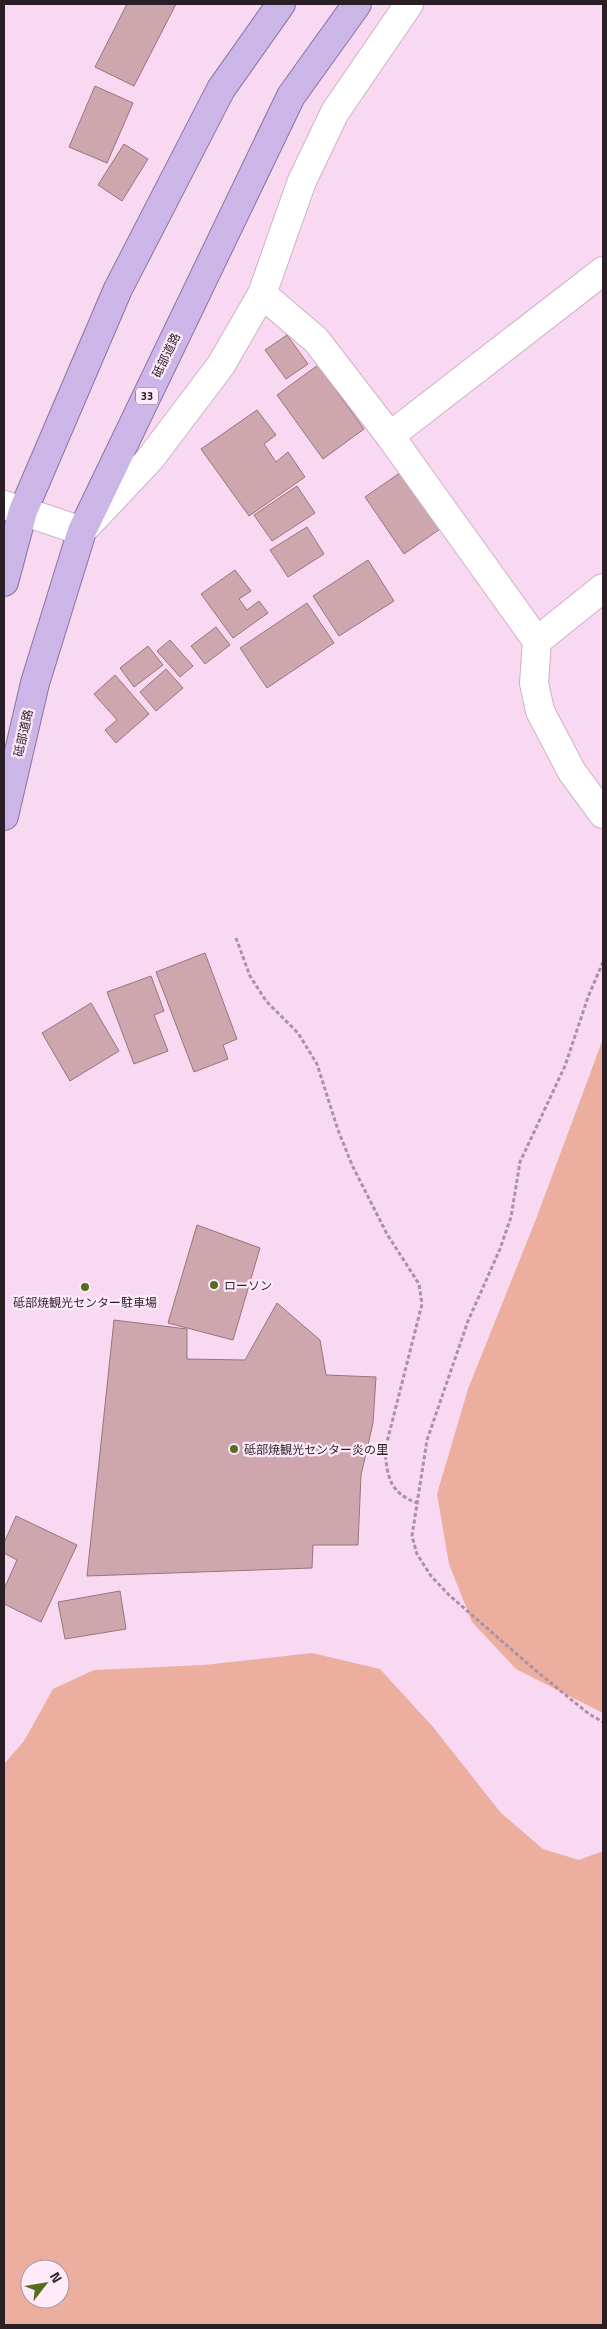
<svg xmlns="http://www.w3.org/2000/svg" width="607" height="2329" font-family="'Titillium Web','Noto Sans JP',sans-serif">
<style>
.green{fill:#ecae9e;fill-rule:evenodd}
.building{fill:#cea6ae;stroke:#99747c}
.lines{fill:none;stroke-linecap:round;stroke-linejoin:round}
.minor-casing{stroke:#d0b1c9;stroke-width:30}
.trunk-casing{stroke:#8a74a0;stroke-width:30}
.path{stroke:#ab91a4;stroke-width:3;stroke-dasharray:4 2.5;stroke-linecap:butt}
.minor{stroke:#fff;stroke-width:28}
.trunk{stroke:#cbb6e7;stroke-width:28}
.poi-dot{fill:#556d1e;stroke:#feeaf9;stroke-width:2}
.labels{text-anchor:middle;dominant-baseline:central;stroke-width:4.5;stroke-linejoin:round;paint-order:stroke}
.shield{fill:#feeaf9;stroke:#6a5b66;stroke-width:1}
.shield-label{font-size:11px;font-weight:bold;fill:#2a1e27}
.street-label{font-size:12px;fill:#2a1e27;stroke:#feeaf9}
.poi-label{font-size:12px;fill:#2a1e27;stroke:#feeaf9;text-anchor:start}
</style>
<rect width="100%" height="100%" fill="#f9d8f1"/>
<g class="green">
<path d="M603,1039V1713L516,1669L472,1622L449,1564L437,1494L468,1389L536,1219Z"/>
<path d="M312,1653L380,1669L433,1727L501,1813L543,1849L579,1860L603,1851V2325H4V1764L24,1741L53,1689L94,1670L204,1665ZM30,2269H60V2299H30Z"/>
</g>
<g class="building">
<path d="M127,4H176L134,86L95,67Z"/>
<path d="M95,86L133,103L107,163L69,147Z"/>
<path d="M124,144L148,159L122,201L98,185Z"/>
<path d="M287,335L308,364L286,379L265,350Z"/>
<path d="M318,365L364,429L323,459L277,395Z"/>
<path d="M257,410L276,435L264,444L276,462L288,452L305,477L249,516L201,449Z"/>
<path d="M404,470L443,527L404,554L365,497Z"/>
<path d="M297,486L315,513L272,541L254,515Z"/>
<path d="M307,527L324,554L288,577L270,550Z"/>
<path d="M368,560L394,601L339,636L313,596Z"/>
<path d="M235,570L251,591L239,599L247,610L259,601L268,613L233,638L201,594Z"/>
<path d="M307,603L334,643L267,688L240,648Z"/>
<path d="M216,627L230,645L205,664L191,646Z"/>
<path d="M170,640L193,666L180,677L157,651Z"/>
<path d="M148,646L163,665L134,687L120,668Z"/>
<path d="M166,669L183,688L156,711L140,692Z"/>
<path d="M115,675L149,714L116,743L105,730L117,720L94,694Z"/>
<path d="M205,953L237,1039L223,1045L228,1059L194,1072L156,972Z"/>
<path d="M151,976L164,1011L154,1015L168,1051L134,1064L107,992Z"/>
<path d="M91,1003L119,1051L70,1081L42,1033Z"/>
<path d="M197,1225L260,1248L233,1340L168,1323Z"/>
<path d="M277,1303L320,1340L326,1375L376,1377L373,1423L361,1475L358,1545H313L312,1568L87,1576L114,1320L187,1329V1359L245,1360Z"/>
<path d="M16,1516L77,1545L41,1622L4,1604V1589L17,1560L4,1553V1543Z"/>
<path d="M120,1591L126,1629L65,1639L58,1602Z"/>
</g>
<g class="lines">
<g class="minor-casing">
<g id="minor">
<path d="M262,294L316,340L390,436L537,641L534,683L540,711L572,772L603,814"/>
<path d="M390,436L603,271"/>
<path d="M4,505L82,531L150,459L221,365L262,294L302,181L335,112L409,4"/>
<path d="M537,641L603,588"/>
</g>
</g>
<g class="trunk-casing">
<g id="trunk">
<path d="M4,582L23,511L118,289L221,89L281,4"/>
<path d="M4,816L35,683L82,531L291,96L357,4"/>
</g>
</g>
<g class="path">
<path d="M236,938L250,976L266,1001L298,1033L317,1064L338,1130L352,1165L387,1234L419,1284L422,1304L385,1450C387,1477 390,1493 417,1503"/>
<path d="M603,962L588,997L565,1066L520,1162L511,1217L500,1249L468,1321L427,1440L412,1536L417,1554L431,1576L449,1595L535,1670L589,1714L603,1722"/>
</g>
<use href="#minor" class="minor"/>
<use href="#trunk" class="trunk"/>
</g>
<g class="poi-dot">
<circle cx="214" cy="1285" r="5"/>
<circle cx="85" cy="1287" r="5"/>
<circle cx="234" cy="1449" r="5"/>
</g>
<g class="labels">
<rect class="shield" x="136" y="387.5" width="22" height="17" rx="4"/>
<g class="shield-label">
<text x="147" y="396">33</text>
</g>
<g class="street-label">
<text transform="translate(166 355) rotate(-64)">砥部道路</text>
<text transform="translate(23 733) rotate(-77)">砥部道路</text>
</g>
<g class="poi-label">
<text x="224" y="1285">ローソン</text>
<text x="85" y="1302" text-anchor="middle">砥部焼観光センター駐車場</text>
<text x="244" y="1449">砥部焼観光センター炎の里</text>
</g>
</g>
<rect width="607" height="2329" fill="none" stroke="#2a1e27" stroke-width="10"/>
<g transform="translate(45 2284) rotate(59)"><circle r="24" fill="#feeaf9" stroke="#a998a5"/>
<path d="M0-4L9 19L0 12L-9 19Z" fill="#556d1e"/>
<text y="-8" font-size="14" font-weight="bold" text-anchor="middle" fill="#2a1e27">N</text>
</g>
</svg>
